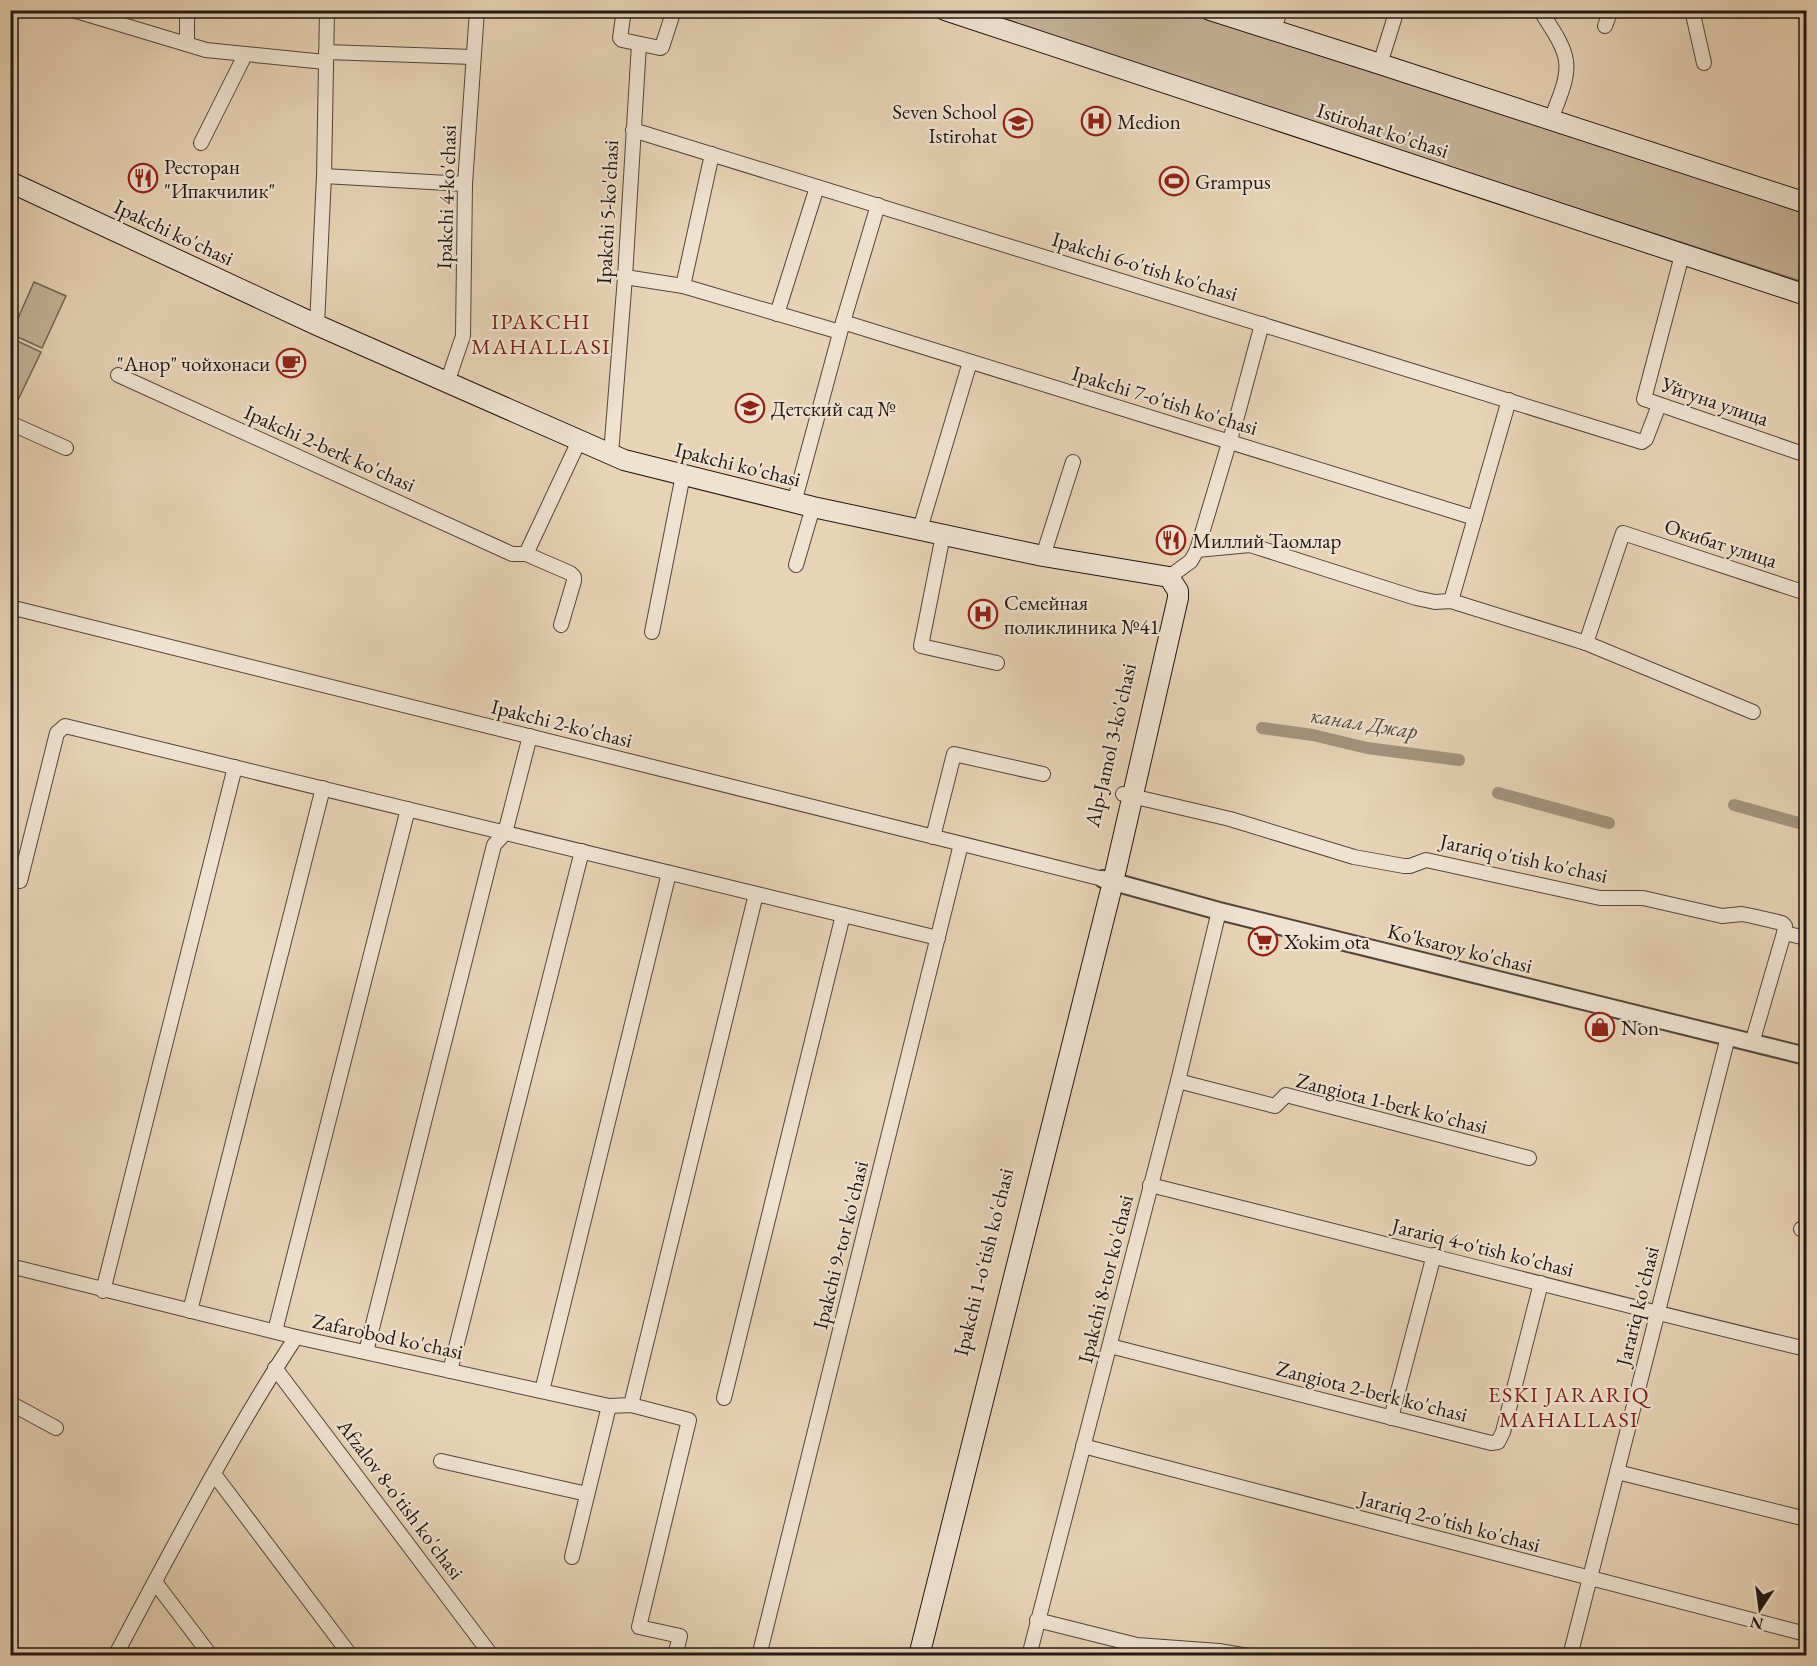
<svg xmlns="http://www.w3.org/2000/svg" width="1817" height="1666" font-family="'EB Garamond',serif">
<style>
.green{fill:#c6b39a;stroke:#746556;stroke-width:1.5}
.lines{fill:none;stroke-linecap:round;stroke-linejoin:round}
.canal{stroke:#a4937e;stroke-width:12}
.minor-casing{stroke:#53463b;stroke-width:16}
.tertiary-casing{stroke:#53463b;stroke-width:20}
.secondary-casing{stroke:#221712;stroke-width:22}
.minor{stroke:#efe2d0;stroke-width:14}
.tertiary{stroke:#efe2d0;stroke-width:16}
.secondary{stroke:#efe2d0;stroke-width:20}
.labels{text-anchor:middle;dominant-baseline:central;stroke-width:4.5;stroke-linejoin:round;paint-order:stroke}
.poi-label{font-size:21px;fill:#221712;stroke:#efe2d0;text-anchor:start}
.street-label{font-size:21px;fill:#221712;stroke:#efe2d0}
.neighbourhood-label{font-size:22px;letter-spacing:1.5px;fill:#7a1f14;stroke:#efe2d0}
.water-label{font-size:22px;font-style:italic;fill:#56493d;stroke:#efe2d0}
</style>
<rect width="100%" height="100%" fill="#e7d3b6"/>
<filter id="stains"><feTurbulence type="fractalNoise" baseFrequency=".00333" numOctaves="4"/><feColorMatrix values="0 0 0 0 .2 0 0 0 0 .09 0 0 0 0 .02 0 0 0 .5 -.17"/></filter>
<radialGradient id="worn" r=".72"><stop offset=".6" stop-color="#630" stop-opacity="0"/><stop offset="1" stop-color="#630" stop-opacity=".3"/></radialGradient>
<g class="green">
<path d="M979,11H1185L1510,114L1806,212V283L1204,87Z"/>
<path d="M34,282L66,296L42,348L11,334Z"/>
<path d="M11,338L41,352L17,402L11,399Z"/>
</g>
<g class="lines">
<g class="canal">
<path d="M1262,728L1313,735L1367,748L1459,760"/>
<path d="M1498,793L1609,823"/>
<path d="M1734,805L1806,825"/>
</g>
<g class="minor-casing">
<g id="minor">
<path d="M73,10L206,50L325,62"/>
<path d="M624,10L620,38L622,40L660,48L662,47L674,10"/>
<path d="M1540,10C1549,25 1564,44 1566,61C1569,79 1557,102 1551,120"/>
<path d="M1692,10L1704,63"/>
<path d="M1605,26L1611,10"/>
<path d="M1274,30L1280,10"/>
<path d="M187,44V10"/>
<path d="M326,52L473,57"/>
<path d="M1380,64L1397,10"/>
<path d="M633,130L1642,442L1646,439L1659,405"/>
<path d="M201,143L245,55"/>
<path d="M324,176L465,184"/>
<path d="M1682,255L1644,399L1806,455"/>
<path d="M625,277L683,286L840,332"/>
<path d="M683,286L712,154"/>
<path d="M777,314L817,187"/>
<path d="M843,322L1475,518"/>
<path d="M317,325L324,176L327,10"/>
<path d="M118,375L512,554H526L570,573L574,577V581L561,625"/>
<path d="M447,383L463,336L465,184L477,10"/>
<path d="M10,423L66,448"/>
<path d="M611,454L625,277L639,44"/>
<path d="M794,503L843,322L878,205"/>
<path d="M920,529L970,362"/>
<path d="M943,535L921,646L997,663"/>
<path d="M1197,550L1250,545L1416,598L1435,602L1451,601L1586,643L1623,533L1806,593"/>
<path d="M526,554L579,441"/>
<path d="M1043,556L1073,462"/>
<path d="M796,565L813,507"/>
<path d="M1169,577L1191,561L1197,550L1238,413L1262,324"/>
<path d="M1451,601L1509,400"/>
<path d="M10,607L1103,879"/>
<path d="M652,632L683,475"/>
<path d="M1586,643L1753,712"/>
<path d="M1123,794L1230,819L1354,857L1404,866H1410L1426,860L1600,898H1643L1722,916L1742,914L1752,916L1782,923L1785,926L1784,933L1806,938"/>
<path d="M933,837L954,754L1043,774"/>
<path d="M20,881L57,733L65,726L938,938"/>
<path d="M1752,1043L1784,933"/>
<path d="M1178,1081L1275,1106L1286,1095L1529,1158"/>
<path d="M1150,1185C1369,1239 1587,1297 1806,1349"/>
<path d="M1801,1229L1806,1230"/>
<path d="M10,1266L296,1337L609,1406L631,1405L689,1420L639,1627L680,1636L675,1656"/>
<path d="M103,1291L235,767"/>
<path d="M190,1311L323,788"/>
<path d="M275,1331L408,809"/>
<path d="M1110,1346L1491,1443L1498,1442L1503,1432L1541,1283"/>
<path d="M366,1352L494,845L505,833L530,736"/>
<path d="M275,1368L492,1656"/>
<path d="M450,1371L582,851"/>
<path d="M542,1391L669,873"/>
<path d="M724,1398L843,915"/>
<path d="M10,1403L56,1428"/>
<path d="M631,1405L756,894"/>
<path d="M1391,1418L1434,1255"/>
<path d="M1083,1446L1806,1634"/>
<path d="M441,1461L587,1494"/>
<path d="M1617,1472L1806,1519"/>
<path d="M214,1474L351,1656"/>
<path d="M572,1557L609,1406"/>
<path d="M155,1582L211,1656"/>
<path d="M1037,1620L1137,1645L1219,1651L1248,1656"/>
<path d="M115,1656C173,1548 229,1439 296,1337"/>
<path d="M759,1656L961,844"/>
<path d="M1029,1656L1178,1081L1219,911"/>
<path d="M1570,1656L1728,1037"/>
</g>
</g>
<g class="tertiary-casing">
<path id="tertiary" d="M1103,879L1219,911L1806,1056"/>
</g>
<g class="secondary-casing">
<g id="secondary">
<path d="M945,10L1806,295"/>
<path d="M1210,10L1380,64L1806,203"/>
<path d="M10,182L317,325L624,460L813,507L1043,556L1169,577"/>
<path d="M919,1656L1113,882L1178,598V591L1169,577"/>
</g>
</g>
<use href="#minor" class="minor"/>
<use href="#tertiary" class="tertiary"/>
<use href="#secondary" class="secondary"/>
</g>
<defs>
<g id="hospital-ring" transform="scale(1.5)"><circle r="9.5" fill="#efe2d0" stroke="#8f2418" stroke-width="1.5"/><path d="M-5-5h3v3.5h4V-5h3V5h-3V1.5h-4V5h-3Z" fill="#8f2418"/></g>
<g id="school-ring" transform="scale(1.5)"><circle r="9.5" fill="#efe2d0" stroke="#8f2418" stroke-width="1.5"/><path d="M0-5L7-2L0 1L-7-2ZM-4 1L0 2.5L4 1V4Q0 6-4 4Z" fill="#8f2418"/></g>
<g id="restaurant-ring" transform="scale(1.5)"><circle r="9.5" fill="#efe2d0" stroke="#8f2418" stroke-width="1.5"/><path d="M-5-6h1v4h1v-4h1v4h1v-4h1v5L-1.5 .5V6h-2V.5L-5-1ZM5-6V6H3V1.5H1.5Q1.5-4 5-6Z" fill="#8f2418"/></g>
<g id="stadium-ring" transform="scale(1.5)"><circle r="9.5" fill="#efe2d0" stroke="#8f2418" stroke-width="1.5"/><path d="M0-5a6.5 5 0 1 0 0 10a6.5 5 0 1 0 0-10ZM-3.5-1.8h7v3.6h-7Z" fill="#8f2418"/></g>
<g id="cafe-ring" transform="scale(1.5)"><circle r="9.5" fill="#efe2d0" stroke="#8f2418" stroke-width="1.5"/><path d="M-5.5-4.5H6V0H3Q3 3.5 0 3.5H-2.5Q-5.5 3.5-5.5 0ZM3-3.2v2h1.7v-2ZM-6 4.5H4V6H-6Z" fill="#8f2418"/></g>
<g id="supermarket-ring" transform="scale(1.5)"><circle r="9.5" fill="#efe2d0" stroke="#8f2418" stroke-width="1.5"/><path d="M-6-5.5h2.5l.6 2H6L4.5 2H-2.5L-4.4-4H-6ZM-1.5 3.2a1.3 1.3 0 1 0 .1 0ZM3 3.2a1.3 1.3 0 1 0 .1 0Z" fill="#8f2418"/></g>
<g id="shop-ring" transform="scale(1.5)"><circle r="9.5" fill="#efe2d0" stroke="#8f2418" stroke-width="1.5"/><path d="M-5-2.5h2.3a2.7 3.5 0 0 1 5.4 0H5L5.5 6h-11ZM-1.5-2.5h3a1.5 2.3 0 0 0-3 0Z" fill="#8f2418"/></g>
</defs>
<g fill-rule="evenodd">
<use href="#hospital-ring" x="1096" y="121"/>
<use href="#school-ring" x="1018" y="123"/>
<use href="#restaurant-ring" x="143" y="178"/>
<use href="#stadium-ring" x="1174" y="181"/>
<use href="#cafe-ring" x="291" y="363"/>
<use href="#school-ring" x="750" y="408"/>
<use href="#restaurant-ring" x="1171" y="540"/>
<use href="#hospital-ring" x="983" y="614"/>
<use href="#supermarket-ring" x="1263" y="941"/>
<use href="#shop-ring" x="1600" y="1027"/>
</g>
<g class="labels">
<g class="poi-label">
<text x="997" y="111" text-anchor="end">Seven School<tspan x="997" dy="24">Istirohat</tspan></text>
<text x="1117" y="121">Medion</text>
<text x="164" y="166">Ресторан<tspan x="164" dy="24">"Ипакчилик"</tspan></text>
<text x="1195" y="181">Grampus</text>
<text x="270" y="363" text-anchor="end">"Анор" чойхонаси</text>
<text x="771" y="408">Детский сад №</text>
<text x="1192" y="540">Миллий Таомлар</text>
<text x="1004" y="602">Семейная<tspan x="1004" dy="24">поликлиника №41</tspan></text>
<text x="1284" y="941">Xokim ota</text>
<text x="1621" y="1027">Non</text>
</g>
<g class="street-label">
<text transform="translate(1383 130) rotate(18)">Istirohat ko'chasi</text>
<text transform="translate(446 197) rotate(-88)">Ipakchi 4-ko'chasi</text>
<text transform="translate(607 212) rotate(-87)">Ipakchi 5-ko'chasi</text>
<text transform="translate(174 232) rotate(25)">Ipakchi ko'chasi</text>
<text transform="translate(1145 266) rotate(17)">Ipakchi 6-o'tish ko'chasi</text>
<text transform="translate(1165 400) rotate(17)">Ipakchi 7-o'tish ko'chasi</text>
<text transform="translate(1715 401) rotate(19)">Уйгуна улица</text>
<text transform="translate(330 448) rotate(24)">Ipakchi 2-berk ko'chasi</text>
<text transform="translate(738 464) rotate(14)">Ipakchi ko'chasi</text>
<text transform="translate(1721 543) rotate(18)">Окибат улица</text>
<text transform="translate(562 723) rotate(14)">Ipakchi 2-ko'chasi</text>
<text transform="translate(1110 745) rotate(-77)">Alp-Jamol 3-ko'chasi</text>
<text transform="translate(1524 858) rotate(12)">Jarariq o'tish ko'chasi</text>
<text transform="translate(1460 948) rotate(14)">Ko'ksaroy ko'chasi</text>
<text transform="translate(1392 1103) rotate(14)">Zangiota 1-berk ko'chasi</text>
<text transform="translate(840 1245) rotate(-76)">Ipakchi 9-tor ko'chasi</text>
<text transform="translate(1483 1247) rotate(14)">Jarariq 4-o'tish ko'chasi</text>
<text transform="translate(983 1262) rotate(-76)">Ipakchi 1-o'tish ko'chasi</text>
<text transform="translate(1105 1279) rotate(-76)">Ipakchi 8-tor ko'chasi</text>
<text transform="translate(1637 1306) rotate(-76)">Jarariq ko'chasi</text>
<text transform="translate(388 1336) rotate(12)">Zafarobod ko'chasi</text>
<text transform="translate(1372 1391) rotate(14)">Zangiota 2-berk ko'chasi</text>
<text transform="translate(401 1499) rotate(53)">Afzalov 8-o'tish ko'chasi</text>
<text transform="translate(1450 1521) rotate(15)">Jarariq 2-o'tish ko'chasi</text>
</g>
<g class="neighbourhood-label">
<text x="541" y="321">IPAKCHI<tspan x="541" dy="25">MAHALLASI</tspan></text>
<text x="1569" y="1394">ESKI JARARIQ<tspan x="1569" dy="25">MAHALLASI</tspan></text>
</g>
<g class="water-label">
<text transform="translate(1364 723) rotate(9)">канал Джар</text>
</g>
</g>
<rect width="1817" height="1666" fill="none" stroke="#e7d3b6" stroke-width="36"/>
<rect x="12" y="12" width="1793" height="1642" fill="none" stroke="#221712" stroke-width="3"/>
<rect x="18" y="18" width="1781" height="1630" fill="none" stroke="#221712" stroke-width="1.5"/>
<g transform="translate(1760 1609) rotate(193)" stroke="#efe2d0" stroke-width="4.5" paint-order="stroke">
<path d="M0-4.5L10 22L0 15L-10 22Z" fill="#221712"/>
<text y="-9" font-size="16" font-weight="bold" text-anchor="middle" fill="#221712">N</text>
</g>
<rect width="100%" height="100%" filter="url(#stains)"/>
<rect width="100%" height="100%" fill="url(#worn)"/>
</svg>
